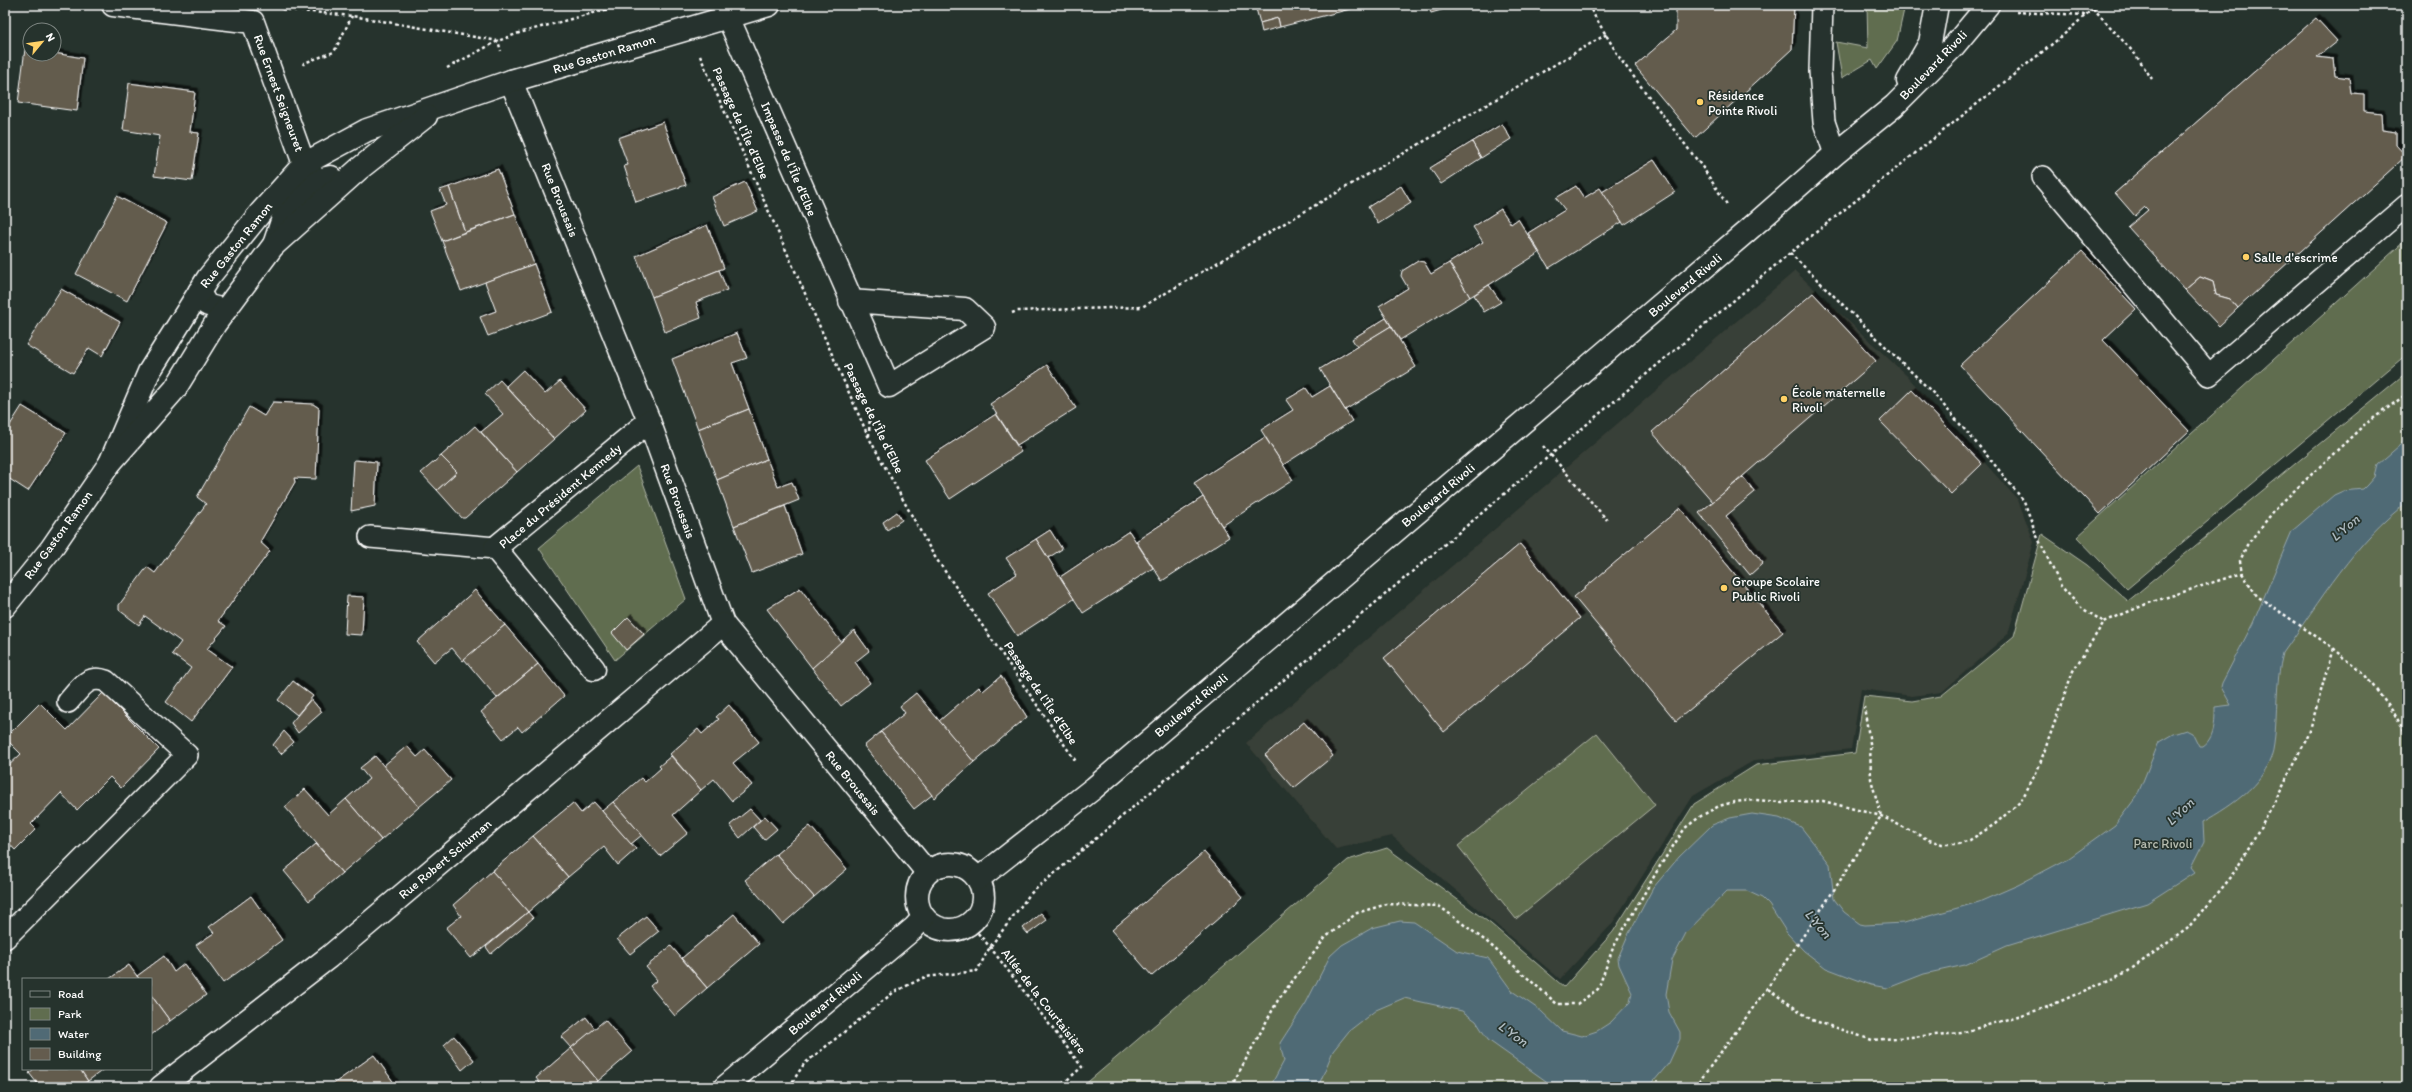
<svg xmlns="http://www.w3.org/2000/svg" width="2412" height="1092" font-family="Itim,sans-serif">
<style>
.built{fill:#393f37}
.green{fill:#606d4f;stroke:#b0b6a7}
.water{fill:#506a75;stroke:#96a6ac}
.building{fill:#645c4e;stroke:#fff;filter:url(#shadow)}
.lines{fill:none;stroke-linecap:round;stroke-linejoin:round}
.lane-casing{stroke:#fff;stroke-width:24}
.street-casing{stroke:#fff;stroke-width:25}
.secondary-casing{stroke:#fff;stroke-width:25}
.path{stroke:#fff;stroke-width:2.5;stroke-dasharray:3 3;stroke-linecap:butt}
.lane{stroke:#26332d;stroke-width:21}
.street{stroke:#26332d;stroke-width:22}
.secondary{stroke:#26332d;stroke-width:22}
.poi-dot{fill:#ffd166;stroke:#26332d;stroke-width:1.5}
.labels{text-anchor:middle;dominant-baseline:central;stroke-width:3.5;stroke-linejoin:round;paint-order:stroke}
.street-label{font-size:13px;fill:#fff;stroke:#26332d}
.poi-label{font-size:13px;fill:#fff;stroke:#26332d;text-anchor:start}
.park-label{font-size:13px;fill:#b7bdb0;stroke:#26332d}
.water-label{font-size:14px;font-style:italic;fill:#b0bcc1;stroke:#26332d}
</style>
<defs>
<filter id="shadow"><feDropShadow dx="3.5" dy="-3.5" stdDeviation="0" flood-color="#0009"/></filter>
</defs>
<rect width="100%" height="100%" fill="#26332d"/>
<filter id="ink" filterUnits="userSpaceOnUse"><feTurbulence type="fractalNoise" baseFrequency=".025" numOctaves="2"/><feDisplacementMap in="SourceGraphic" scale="8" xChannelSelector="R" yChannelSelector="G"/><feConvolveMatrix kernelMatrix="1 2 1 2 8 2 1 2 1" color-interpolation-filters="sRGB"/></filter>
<g filter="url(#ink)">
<path class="built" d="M1795,271L1907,376L2018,500L2034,542L2008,634L1942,692L1912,696L1861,689L1851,749L1755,760L1693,796L1612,924L1560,979L1392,836L1336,849L1246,743Z"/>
<g class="green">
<path d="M1867,5H1905L1897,41L1877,69L1872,60L1842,78L1836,42L1868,48Z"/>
<path d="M2407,239V354L2127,589L2077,537Z"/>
<path d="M2407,372V1087H1082L1348,860L1387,848L1491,924L1564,987L1613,932L1694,804L1756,765L1855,753L1864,696L1912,701L1941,696L2014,636L2042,534L2087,565L2128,601Z"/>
<path d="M637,466L686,599L615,660L539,548Z"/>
<path d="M1597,733L1655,805L1516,919L1458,846Z"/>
</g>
<path class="water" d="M2407,439V503C2358,537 2318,604 2283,653C2275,683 2278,713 2274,744C2270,781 2233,805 2203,822L2204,841L2191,867L2195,872L2147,903L2007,946L1965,965L1924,974L1888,988L1871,985L1826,968L1804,951L1787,933L1769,905L1762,898L1747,891H1727L1686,933L1672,960L1666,994L1669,1012L1680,1032V1039L1669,1063L1649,1087H1550L1546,1081L1488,1040L1476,1021L1462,1011L1404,998L1376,1010L1349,1031L1333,1051L1318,1087H1270L1284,1061L1280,1043L1306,1003L1330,956L1342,945L1372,928L1400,921L1414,922L1457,951L1488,958L1512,991L1541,1011L1562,1031L1582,1036L1597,1031L1611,1022L1630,1002L1632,993L1619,965L1618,958L1628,935L1653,888L1679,857L1712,825L1730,818L1752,814L1779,818L1801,827L1830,864L1834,899L1844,912L1860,924L1865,925L1904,923L1979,902L2018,885L2069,858L2115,825L2137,796L2159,742L2173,734L2186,730L2192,733L2199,747H2202C2215,738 2215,721 2215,707L2231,705L2221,687L2222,683L2253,623L2292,531L2334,495L2343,491L2363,489L2367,485L2374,477L2377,465Z"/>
<g class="building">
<path d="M1255,5H1366L1280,27L1278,18L1260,23Z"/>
<path d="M1428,5H1452V7L1431,13Z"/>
<path d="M1676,5H1794L1792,49L1695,138L1635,66L1676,30Z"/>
<path d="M1278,18L1280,27L1262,32L1260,23Z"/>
<path d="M2316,18L2337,41L2317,57L2333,59L2335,76L2349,78L2351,93L2364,94V111L2381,113L2382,130L2396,132V145L2406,156L2238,308L2230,299L2216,295L2213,282L2200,277L2185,290L2128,227L2148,210L2145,207L2135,216L2115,193Z"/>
<path d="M25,49L30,50V54L54,53L83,58L77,111L18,103Z"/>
<path d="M129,83L195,92L190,132L199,133L192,181L154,176L160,136L123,130Z"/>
<path d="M663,122L686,185L636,202L624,166L628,165L618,138Z"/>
<path d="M1502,124L1511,139L1481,158L1472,142Z"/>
<path d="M1472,142L1481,158L1441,184L1430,168Z"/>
<path d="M1654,160L1675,192L1624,225L1602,192Z"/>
<path d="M498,169L515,214L465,232L449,187Z"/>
<path d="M745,182L758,211L724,226L712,197Z"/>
<path d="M1401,186L1411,203L1378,224L1368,207Z"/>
<path d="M1576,186L1584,198L1600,188L1622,222L1549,268L1528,233L1565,210L1556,198Z"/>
<path d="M449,187L465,232L442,241L430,211L446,205L440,190Z"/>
<path d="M117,196L167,223L127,301L76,274Z"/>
<path d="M1501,209L1511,224L1518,219L1539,253L1470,297L1449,263L1483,242L1473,227Z"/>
<path d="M515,214L534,264L461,291L442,241Z"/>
<path d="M707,225L724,268L652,297L636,256Z"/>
<path d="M2082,251L2136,309L2103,340L2189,431L2100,514L1960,365Z"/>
<path d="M1418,261L1424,262L1431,274L1449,263L1470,297L1400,340L1379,306L1408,288L1401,276L1402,271Z"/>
<path d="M534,264L552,312L488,336L480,317L496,311L485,282Z"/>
<path d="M719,270L727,290L696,302L701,318L665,332L652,297Z"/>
<path d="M2200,277L2213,282L2216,295L2230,299L2238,308L2219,326L2185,290Z"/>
<path d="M1489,285L1501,302L1484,312L1474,295Z"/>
<path d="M61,289L120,322L102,356L89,348L73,373L26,345Z"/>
<path d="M1813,293L1876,361L1713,502L1652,432Z"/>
<path d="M1386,318L1391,326L1357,347L1352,339Z"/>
<path d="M1391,326L1416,367L1345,410L1320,369Z"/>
<path d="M737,333L747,358L732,363L749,409L698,429L672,359Z"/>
<path d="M1047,365L1076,408L1017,445L990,404Z"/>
<path d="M523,370L545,394L560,381L586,410L554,439L506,386Z"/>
<path d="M500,380L554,439L517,472L481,432L503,414L485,394Z"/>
<path d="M1330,386L1352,421L1283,465L1261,430L1293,410L1286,400L1306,388L1312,397Z"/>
<path d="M1912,390L1982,464L1951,494L1880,421Z"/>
<path d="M273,402L313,404L319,408L316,479L294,478L295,482L260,542L270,551L218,621L226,626L207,649L232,667L191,722L166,702L191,668L172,654L181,642L145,616L139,625L119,610V605L147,567L155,573L206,504L197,497L249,407L264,416Z"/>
<path d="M22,406L66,433L28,491L5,476V433Z"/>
<path d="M749,409L767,459L717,480L698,429Z"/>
<path d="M996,414L1021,452L950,499L925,460Z"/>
<path d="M475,426L517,472L465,518H462L437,490L457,472L441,456Z"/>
<path d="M1265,437L1293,480L1222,526L1194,483Z"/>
<path d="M441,456L457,472L437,490L421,473Z"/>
<path d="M767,459L778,487L792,482L799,500L734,526L717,480Z"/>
<path d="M354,460L377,462L375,506L351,511Z"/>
<path d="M1743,477L1755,492L1726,516L1763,563L1750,575L1699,513Z"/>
<path d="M1203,497L1229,537L1162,581L1136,541Z"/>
<path d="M785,506L802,554L752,573L734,526Z"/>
<path d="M1680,508L1783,632L1676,721L1574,597Z"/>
<path d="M897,512L902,520L887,530L883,522Z"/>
<path d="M1050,530L1062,549L1048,558L1036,539Z"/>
<path d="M1129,531L1153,568L1083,613L1060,577Z"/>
<path d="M1036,539L1074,599L1017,636L988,593L1017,574L1006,558Z"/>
<path d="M1520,544L1580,618L1444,732L1384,658Z"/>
<path d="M800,588L842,643L812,668L767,609Z"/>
<path d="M475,590L505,625L463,661L452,648L434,662L417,642Z"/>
<path d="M347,596L364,597L362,635L345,634Z"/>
<path d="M628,617L644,634L626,650L612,633Z"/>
<path d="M505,625L538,664L497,698L464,659Z"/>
<path d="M854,630L869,651L855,662L870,683L841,706L812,668Z"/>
<path d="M538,664L564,696L522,732L518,727L503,739L481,712Z"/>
<path d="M1001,676L1027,717L974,762L939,721L979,687L983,691Z"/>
<path d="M293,681L313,696L297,715L278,700Z"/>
<path d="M103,693L159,749L121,788L110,777L77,810L61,793L31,824L36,829L15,850L5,839V769L21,754L5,738L40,703L67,730Z"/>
<path d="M916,693L974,762L934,798L881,732L905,713L900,706Z"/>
<path d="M311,699L322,712L298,733L291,723Z"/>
<path d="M729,705L759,742L733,763L752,785L732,801L714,779L701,790L670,754L698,729L702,734L719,719L716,717Z"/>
<path d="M1304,722L1333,756L1294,788L1265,755Z"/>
<path d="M284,731L294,742L281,754L273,745Z"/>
<path d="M881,732L932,795L914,809L864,746Z"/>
<path d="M407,746L417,757L425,750L451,780L419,807L383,766Z"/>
<path d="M375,756L419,807L381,840L346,799L369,779L360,768Z"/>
<path d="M671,756L701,790L673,815L688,833L660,856L613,802L641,778L645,782L661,768L659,766Z"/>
<path d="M305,789L328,815L346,799L381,840L342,873L285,807Z"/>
<path d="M594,802L636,849L618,865L604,847L568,877L533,836L573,803L581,813Z"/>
<path d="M613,802L642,835L631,844L602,811Z"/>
<path d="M750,809L760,820L740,838L730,825Z"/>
<path d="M765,816L777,829L764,840L753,827Z"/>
<path d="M810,826L847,869L814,897L776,854Z"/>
<path d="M533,836L568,877L528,912L492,871Z"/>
<path d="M316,844L342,873L309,901L284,871Z"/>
<path d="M1204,852L1243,897L1152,976L1112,930Z"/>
<path d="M776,854L814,897L783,924L745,880Z"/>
<path d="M492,871L528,912L471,958L446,928L461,916L453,905Z"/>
<path d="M251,896L282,940L223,983L196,945L214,933L209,927Z"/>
<path d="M528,912L533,918L491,954L486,947Z"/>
<path d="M1041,913L1047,920L1028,934L1023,928Z"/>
<path d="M734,914L759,944L707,988L682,958Z"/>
<path d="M646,916L659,931L630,954L617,939Z"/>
<path d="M671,946L707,988L675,1016L650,986L657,980L646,967Z"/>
<path d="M164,956L174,972L184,964L206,995L170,1021L151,995V979H140L137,976Z"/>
<path d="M129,965L139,979H109Z"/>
<path d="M151,995L170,1021L151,1035Z"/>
<path d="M586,1017L595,1029L571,1048L561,1037Z"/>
<path d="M605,1020L632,1052L598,1081L571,1048Z"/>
<path d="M454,1036L474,1060L462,1070L444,1045Z"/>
<path d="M571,1048L598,1081L591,1087H543L536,1078Z"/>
<path d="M374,1055L397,1087H329Z"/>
<path d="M34,1069H80L88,1081L79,1087H40L29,1073Z"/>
<path d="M80,1069H104L88,1081Z"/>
</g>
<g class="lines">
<g class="lane-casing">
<g id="lane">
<path d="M1822,5L1820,71L1824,122L1835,154"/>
<path d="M2043,177L2209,375L2407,205"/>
<path d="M199,291L207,305L226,310"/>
<path d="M370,537L495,548"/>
<path d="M5,938L187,755L106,681C87,674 80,689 68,702"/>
</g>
</g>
<g class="street-casing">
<g id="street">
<path d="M113,5L253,22L304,164L317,180"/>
<path d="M728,17L889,386L984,327L965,309L850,301"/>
<path d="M511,81L649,421L723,624L927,872"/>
<path d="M274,245L284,215L317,180L331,177"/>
<path d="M110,463L149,372L208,278L261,212L304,164L367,130L511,81L769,5"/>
<path d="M5,606L51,549L110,463L175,389L215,324L273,246L359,169L426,116"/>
<path d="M594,669L495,548L649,421"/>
<path d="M161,1087L329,957L723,624"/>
</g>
</g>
<g class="secondary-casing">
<g id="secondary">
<path d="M1908,81L1930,43L1937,5"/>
<circle cx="950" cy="897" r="33"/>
<path d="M978,879L1094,788L1746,232L1835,154L1894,106L1953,47L1988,5"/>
<path d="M725,1087L914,928L923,918"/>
</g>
</g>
<g class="path">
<path d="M1588,5L1621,60L1703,168L1728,206"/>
<path d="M2403,5L2407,21"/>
<path d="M2093,8L2135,54L2152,79"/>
<path d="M282,9L352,16L498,41L501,51"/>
<path d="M2016,12L2085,15"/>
<path d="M700,56L869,438L933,554L1077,763"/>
<path d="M303,65L304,63L334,52L352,16"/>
<path d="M447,68L498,41L519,33L623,5"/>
<path d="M1790,253L1934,394L1990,459L2024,501L2036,534L2061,586L2080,607L2104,622"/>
<path d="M1012,313L1017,311L1142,307L1607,34"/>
<path d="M869,436L870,409"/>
<path d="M1543,446L1607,520"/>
<path d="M2242,573L2257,596L2333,648L2364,674L2394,713L2407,736"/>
<path d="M970,924L990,947L1082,1067L1059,1087"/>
<path d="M1768,989L1812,1020L1872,1040L1961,1033L2045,1008L2127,972L2187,929L2236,870L2275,801L2309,734L2333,648"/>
<path d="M789,1087L804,1064L894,992L925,977L977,971L990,947L1030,894L1790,253L2061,37L2097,5"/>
<path d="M1231,1087L1278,1000L1326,937L1357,913L1387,904L1439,906L1487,942L1557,1004H1577L1598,989L1613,948L1660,866L1685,828L1701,816L1719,806L1734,802L1756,800L1782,802L1823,801L1881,816L1929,840L1942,844H1958L1970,840L1995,824L2021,801L2038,769L2073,671L2104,622L2149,603L2242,573L2240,561L2247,545L2277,507L2364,425L2407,394"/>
<path d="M1402,1087L1411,1084H1448L1453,1087"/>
<path d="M1695,1087C1761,999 1823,910 1881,816L1871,779L1870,743L1864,707"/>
</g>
<use href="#lane" class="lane"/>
<use href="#street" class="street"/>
<use href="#secondary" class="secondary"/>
</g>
</g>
<g class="poi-dot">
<circle cx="1700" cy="102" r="4"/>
<circle cx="2246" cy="257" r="4"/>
<circle cx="1784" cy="399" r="4"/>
<circle cx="1724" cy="588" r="4"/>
</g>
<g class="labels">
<g class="street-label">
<text transform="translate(604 54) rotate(-17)">Rue Gaston Ramon</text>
<text transform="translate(1933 65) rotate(-46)">Boulevard Rivoli</text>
<text transform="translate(279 93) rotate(70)">Rue Ernest Seigneuret</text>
<text transform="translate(741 123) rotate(66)">Passage de l'Île d'Elbe</text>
<text transform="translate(789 159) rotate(67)">Impasse de l'Île d'Elbe</text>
<text transform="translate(560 200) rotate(68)">Rue Broussais</text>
<text transform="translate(236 245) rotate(-51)">Rue Gaston Ramon</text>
<text transform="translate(1685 285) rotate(-40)">Boulevard Rivoli</text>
<text transform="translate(874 418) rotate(64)">Passage de l'Île d'Elbe</text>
<text transform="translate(1438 495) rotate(-40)">Boulevard Rivoli</text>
<text transform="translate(560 496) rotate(-40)">Place du Président Kennedy</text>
<text transform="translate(678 501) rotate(70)">Rue Broussais</text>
<text transform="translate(58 535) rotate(-54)">Rue Gaston Ramon</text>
<text transform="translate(1041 693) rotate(56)">Passage de l'Île d'Elbe</text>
<text transform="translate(1191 705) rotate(-40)">Boulevard Rivoli</text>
<text transform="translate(853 783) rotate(51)">Rue Broussais</text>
<text transform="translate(445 859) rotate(-40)">Rue Robert Schuman</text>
<text transform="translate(1044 1001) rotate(52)">Allée de la Courtaisière</text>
<text transform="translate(825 1003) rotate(-40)">Boulevard Rivoli</text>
</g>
<g class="poi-label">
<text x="1708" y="95">Résidence<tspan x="1708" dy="15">Pointe Rivoli</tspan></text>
<text x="2254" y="257">Salle d'escrime</text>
<text x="1792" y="392">École maternelle<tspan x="1792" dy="15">Rivoli</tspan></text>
<text x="1732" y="581">Groupe Scolaire<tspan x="1732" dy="15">Public Rivoli</tspan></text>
</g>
<g class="park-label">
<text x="2163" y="843">Parc Rivoli</text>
</g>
<g class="water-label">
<text transform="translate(2345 528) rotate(-40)">L'Yon</text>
<text transform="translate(2180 812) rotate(-44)">L'Yon</text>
<text transform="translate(1818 924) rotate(50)">L'Yon</text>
<text transform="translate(1513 1034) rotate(36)">L'Yon</text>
</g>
</g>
<rect width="2412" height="1092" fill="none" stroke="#26332d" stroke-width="20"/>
<rect x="10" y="10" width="2392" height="1072" fill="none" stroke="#fff" stroke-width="1.5" filter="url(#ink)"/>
<rect x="22" y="978" width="130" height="92" fill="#26332d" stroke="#7d8581"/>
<rect x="30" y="991" width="20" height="6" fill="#26332d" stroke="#7d8581"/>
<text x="58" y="998" font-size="12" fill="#ffffff">Road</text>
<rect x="30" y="1008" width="20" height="12" fill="#606d4f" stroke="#7d8581"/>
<text x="58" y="1018" font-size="12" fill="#ffffff">Park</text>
<rect x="30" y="1028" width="20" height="12" fill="#506a75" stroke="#7d8581"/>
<text x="58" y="1038" font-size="12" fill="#ffffff">Water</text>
<rect x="30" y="1048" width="20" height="12" fill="#645c4e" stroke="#7d8581"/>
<text x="58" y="1058" font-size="12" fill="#ffffff">Building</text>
<g transform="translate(42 42) rotate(61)"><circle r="19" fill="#26332d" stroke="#7d8581"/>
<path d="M0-3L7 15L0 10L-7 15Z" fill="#ffd166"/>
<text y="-6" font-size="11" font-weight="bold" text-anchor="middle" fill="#ffffff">N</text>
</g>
</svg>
